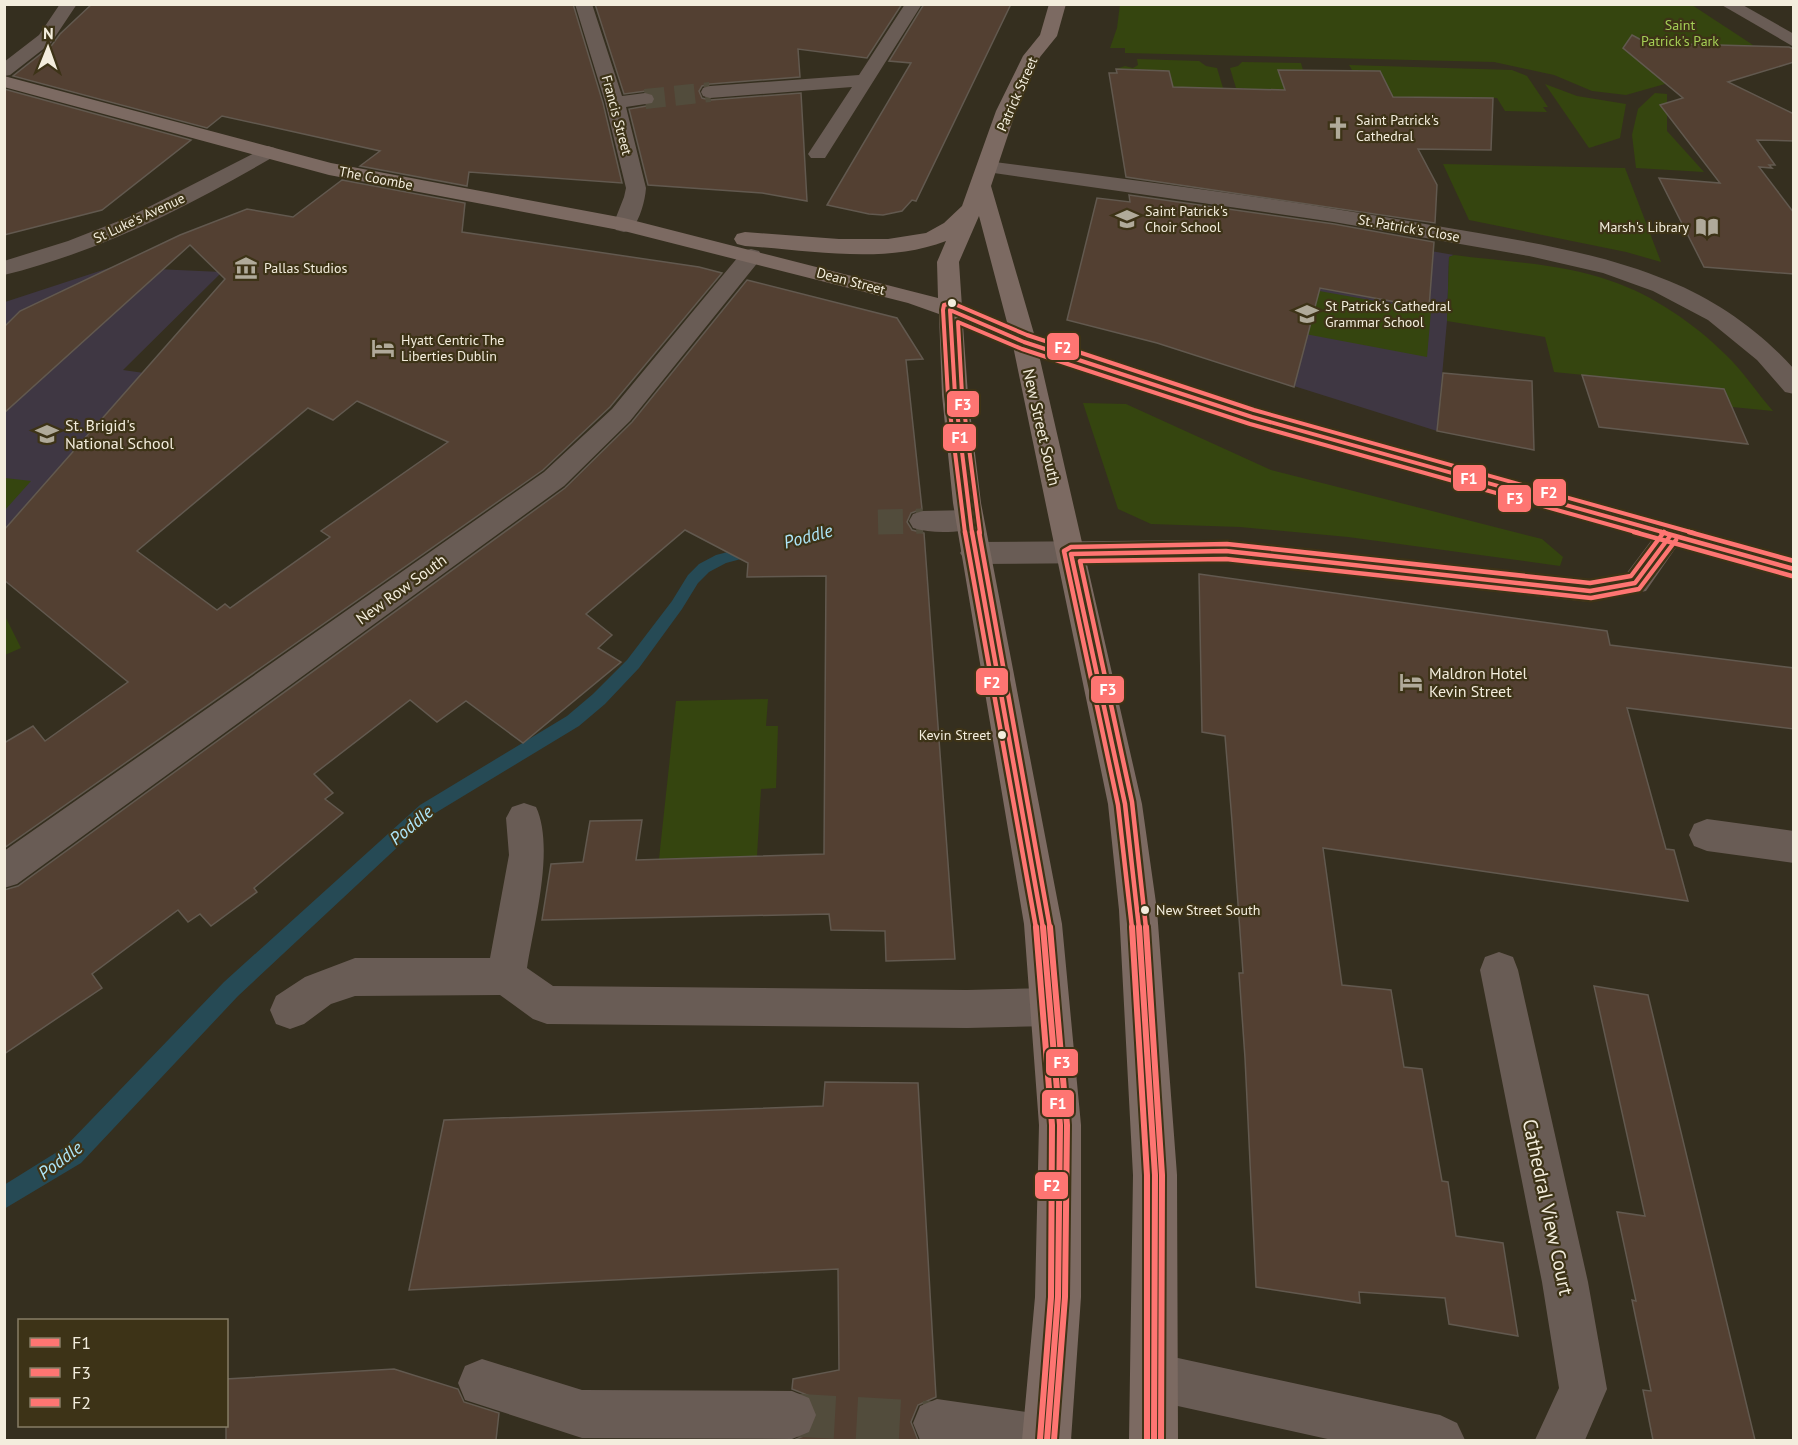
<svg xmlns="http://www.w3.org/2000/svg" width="1798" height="1445" font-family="'PT Sans',sans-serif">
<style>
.education{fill:#3f3743}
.green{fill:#35450f}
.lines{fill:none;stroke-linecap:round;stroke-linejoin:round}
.stream{fill:#264a55;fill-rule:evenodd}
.building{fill:#534032;stroke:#62594f;stroke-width:1.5;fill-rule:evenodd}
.minor-tunnel-far2{stroke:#524c3c;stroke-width:20;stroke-dasharray:20 10;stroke-linecap:butt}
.minor-tunnel-far1{stroke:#524c3c;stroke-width:25;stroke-dasharray:25 13;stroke-linecap:butt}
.minor-tunnel{stroke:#524c3c;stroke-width:43;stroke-dasharray:43 22;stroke-linecap:butt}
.minor{fill:#695c55;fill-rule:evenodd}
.major{fill:#7c6a62;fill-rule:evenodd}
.bus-1-far2-casing{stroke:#3d3317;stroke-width:8}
.bus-1-far1-casing{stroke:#3d3317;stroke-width:9}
.bus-1-casing{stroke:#3d3317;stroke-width:10}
.bus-2-far2-casing{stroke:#3d3317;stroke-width:8}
.bus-2-far1-casing{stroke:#3d3317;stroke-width:9}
.bus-2-casing{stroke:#3d3317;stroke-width:10}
.bus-3-far2-casing{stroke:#3d3317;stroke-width:8}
.bus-3-far1-casing{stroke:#3d3317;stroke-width:9}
.bus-3-casing{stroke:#3d3317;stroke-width:10}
.bus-1-far2{stroke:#fe7572;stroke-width:4}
.bus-1-far1{stroke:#fe7572;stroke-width:4.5}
.bus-1{stroke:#fe7572;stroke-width:6}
.bus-2-far2{stroke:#fe7572;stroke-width:4}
.bus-2-far1{stroke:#fe7572;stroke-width:4.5}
.bus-2{stroke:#fe7572;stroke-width:6}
.bus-3-far2{stroke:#fe7572;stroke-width:4}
.bus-3-far1{stroke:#fe7572;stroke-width:4.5}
.bus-3{stroke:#fe7572;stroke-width:6}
.bus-dot{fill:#f3eddd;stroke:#3d3317;stroke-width:2}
.labels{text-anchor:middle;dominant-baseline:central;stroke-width:4.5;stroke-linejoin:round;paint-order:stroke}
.far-park-label{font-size:14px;fill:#a5cf56;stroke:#3d3317}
.far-street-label{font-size:14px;fill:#f3eddd;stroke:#3d3317}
.far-poi-label{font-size:14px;fill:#f3eddd;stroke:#3d3317;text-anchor:start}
.bus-label{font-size:14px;fill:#f3eddd;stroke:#3d3317;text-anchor:end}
.poi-label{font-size:16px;fill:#f3eddd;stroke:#3d3317;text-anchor:start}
.street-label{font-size:16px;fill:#f3eddd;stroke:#3d3317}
.water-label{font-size:18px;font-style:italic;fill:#ade5f8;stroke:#3d3317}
.near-street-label{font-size:20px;fill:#f3eddd;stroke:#3d3317}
.line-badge{stroke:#3d3317;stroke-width:2}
.badge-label{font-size:16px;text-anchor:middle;font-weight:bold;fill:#fff}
</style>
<rect width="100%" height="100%" fill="#352f1f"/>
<g class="education">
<path d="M1097,198L1183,208L1454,255L1449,257L1447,321L1437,431L1157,343L1152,240L1089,231Z"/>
<path d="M112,267L222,272L123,370L144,373L5,530V302Z"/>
</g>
<g class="green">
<path d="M1120,4L1692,5L1753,45L1686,78L1626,95L1592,91L1554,75L1494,62L1125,53V48H1110L1117,28Z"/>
<path d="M1137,59L1199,61L1206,66L1217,68L1223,88H1215L1216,93L1174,92L1169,71L1116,69L1125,66L1133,68L1138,65Z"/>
<path d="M1242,62L1301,63L1303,70H1279L1286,94L1246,93L1244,88H1236L1230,68L1238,66Z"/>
<path d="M1349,65L1512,70L1527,76L1548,107H1543L1547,112L1505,111L1497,98L1393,97L1380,71L1352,70Z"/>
<path d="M1545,84L1577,96L1626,104L1620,138L1589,148Z"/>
<path d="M1655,93L1667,94V131L1704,172L1636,168L1632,135L1638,109Z"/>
<path d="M1443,164L1625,168L1661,262L1626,252L1469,220Z"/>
<path d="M1454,255C1505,262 1562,263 1611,281C1653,295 1695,324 1726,355C1743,371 1757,393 1773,411L1732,407L1724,389L1554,372L1545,337L1447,321L1449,257Z"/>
<path d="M1308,289L1431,311L1427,357L1300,333Z"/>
<path d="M1083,403L1126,404L1271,470L1542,539L1563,557L1560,566L1348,537L1240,527L1151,524L1118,509Z"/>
<path d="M5,478L31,481L5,510L4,478Z"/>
<path d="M4,614L21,648L5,655H4Z"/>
<path d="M768,699L766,726H778L776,788L761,789L757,856L659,859L676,701Z"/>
</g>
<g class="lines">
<path class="stream" d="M755,545L760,546L762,550L760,554L726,563L709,572L698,583L682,609L639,668L605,704L579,726L432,815L238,996L81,1163L4,1209V1185L65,1147L224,982L420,805L567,716L593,694L627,660L672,601L688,575L699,564L716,555Z"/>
</g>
<g class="building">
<path d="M92,4H573L603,103L622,183L469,172L467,186L360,166L380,151L222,116L207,128L13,76L52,45L60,34Z"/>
<path d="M595,4H902L867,58L798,49L800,77L710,84L702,86L699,91L702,98L710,100L801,93L807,201L762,193L648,185L629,109L652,105L656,98L653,93L646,91L624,94Z"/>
<path d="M924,4H1011L916,201L912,200L902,211L883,215L869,214L827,205L911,63L889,61Z"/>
<path d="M1632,35L1647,43L1789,47L1794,49V62L1728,82L1794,114V141L1757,140L1775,165H1769L1772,168L1759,167L1794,213V274L1704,267L1659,178L1720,183L1660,105L1683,98L1623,48Z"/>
<path d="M1116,69L1169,71L1173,87L1285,90L1278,70L1380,71L1393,97L1493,98L1491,150L1418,149L1437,185L1435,223L1126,177L1109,73H1117Z"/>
<path d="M4,89L191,140L102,210L4,235Z"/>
<path d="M342,180L465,203L462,232L699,267L722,273L610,407L543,470L4,848V743L33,726L45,741L128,682L4,580V530L225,279L190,245L4,413V327L20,311L180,235L247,209L293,217ZM357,401L448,442L321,531L330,537L230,608L225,604L217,610L137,551L308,408L333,420Z"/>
<path d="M1129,195L1334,224L1434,242L1429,308L1320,288L1294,387L1157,343L1067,320L1097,198L1130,202Z"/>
<path d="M747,280L897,318L923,359L906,360L922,509L911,513L907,522L912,530L924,533L955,959L886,961L885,931L831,930L829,914L542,920L551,864L583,862L590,821L642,820L636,860L824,854L826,576L747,577L748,563L685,530L586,614L612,635L598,648L621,662L523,743L466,701L437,722L410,700L314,774L333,793L325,799L343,813L254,888L257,892L211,926L200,914L188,922L178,910L92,974L102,988L4,1054V890L18,886L565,488L632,422Z"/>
<path d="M1443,373L1532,381L1534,450L1437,431Z"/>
<path d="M1582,375L1724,389L1748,444L1599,427Z"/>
<path d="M1199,574L1607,631L1610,645L1794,668V729L1627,708L1666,849L1674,850L1688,901L1323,848L1342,985L1391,990L1404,1067L1422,1069L1442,1181L1448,1182L1456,1236L1503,1243L1518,1336L1449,1324L1445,1298L1359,1292L1360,1303L1256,1287L1245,1058L1239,973H1243L1232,821L1225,736L1202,732Z"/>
<path d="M1594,986L1648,995L1755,1440H1653L1643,1390L1651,1391L1632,1300L1636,1301L1617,1212L1645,1216Z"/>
<path d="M825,1082L918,1083L936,1397L918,1405L911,1422L918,1440H794L811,1433L818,1414L810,1396L792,1389L793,1379L839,1370L838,1269L409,1290L444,1120L823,1106Z"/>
<path d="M394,1369L458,1389L464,1402L499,1413L496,1440H226V1379Z"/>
</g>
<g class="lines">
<path class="minor-tunnel-far2" d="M645,99L710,92"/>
<path class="minor-tunnel-far1" d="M878,522L923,521"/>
<path class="minor-tunnel" d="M792,1415L937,1423"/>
<g class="minor">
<path d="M60,4H77L51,43L10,75L4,76V62L39,35Z"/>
<path d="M575,4H592L622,96L645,93L652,95L654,99L652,103L626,107L646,188C645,202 640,218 632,230L624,232L616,230L613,225L624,197L626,188L605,102Z"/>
<path d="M905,4H922L825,158H811L808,154L852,87L710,98L703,96L701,92L703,88L710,86L859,75Z"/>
<path d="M1720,4H1741L1794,34V47Z"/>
<path d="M268,146L275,148L278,152L275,156C189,206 102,251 4,275V261L68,241L129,217Z"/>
<path d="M987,161C1135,180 1284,199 1431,225C1511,239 1594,250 1669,281C1716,300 1760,331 1794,369V394L1785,392L1757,360L1708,320L1653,291L1603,273L1529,256L1334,222L980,171L977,167L980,163Z"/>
<path d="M751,249L759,251L762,256L759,261L630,421L564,486L17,884L4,888V851L544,472L612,409L743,251Z"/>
<path d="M970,510L980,513L984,520L980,527C961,533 932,534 913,528L909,521L913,514L923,511Z"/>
<path d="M1670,526L1680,529L1684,536L1646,591L1590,602L1226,562L975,564L965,560L960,553L965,546L975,542L1226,540L1590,580L1626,574L1660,529Z"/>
<path d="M524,803L536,807C555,847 534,924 527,968L553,986L967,990L1049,988L1063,993L1069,1007L1063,1021L1049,1026L967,1028L547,1024L533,1019L500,995L355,996L331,1004L304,1024L290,1029L276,1024L270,1010L276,996L305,977L355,958H490L509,855L506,818L512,807Z"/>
<path d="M1707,819L1794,831V863L1707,851L1694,846L1689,835L1694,824Z"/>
<path d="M1499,952L1513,957L1518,970L1588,1282L1607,1389L1585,1440H1535L1559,1388L1542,1282L1480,970L1485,957Z"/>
<path d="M1155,1353L1440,1415L1457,1423L1465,1440H1332L1155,1401L1138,1394L1131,1377L1138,1360Z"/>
<path d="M482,1359L582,1390L792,1391L809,1398L816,1415L809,1432L792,1439L582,1438L465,1400L458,1383L465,1366Z"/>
<path d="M937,1399L1047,1415L1064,1423L1072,1440H920L913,1423L920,1406Z"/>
</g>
<path class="major" d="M1049,4H1066L1057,36L1040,57L1016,111L991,186L1035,337L1261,411L1794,558V580L1243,423L1039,355L1142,804L1157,910L1177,1175L1178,1440H1129L1133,1175L1119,910L1108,804L1013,346L963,325L968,395L981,503L1062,924L1081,1125V1297L1071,1440H1022L1035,1297L1039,1125L1024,924L953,503L942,395L939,314L908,303L624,231L329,175L4,87V76L331,163L624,218L938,298L937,262L946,241C884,265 809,250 745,246L737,244L734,239L737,234L745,232L839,239H888L926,233L944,223L962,206L996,111L1023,56L1040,35ZM979,216L1008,326L962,307L959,262Z"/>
<g class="bus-1-far2-casing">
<path id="bus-1-far2" d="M972,533L955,395L950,310L1024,342L1252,417L1666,533"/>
</g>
<g class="bus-1-far1-casing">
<g id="bus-1-far1">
<path d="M972,532L1043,928"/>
<path d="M1661,532L1794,569"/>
<path d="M1139,928L1125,804L1071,554L1226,551L1590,591L1635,583L1670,536"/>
</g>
</g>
<g class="bus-1-casing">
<g id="bus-1">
<path d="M1043,927L1060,1125L1058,1297L1047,1440"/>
<path d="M1139,927L1155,1175L1154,1440"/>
</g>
</g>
<g class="bus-2-far2-casing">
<path id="bus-2-far2" d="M980,533L962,394L958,322L1022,349L1250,424L1639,533"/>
</g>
<g class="bus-2-far1-casing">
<g id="bus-2-far1">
<path d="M979,532L1050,928"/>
<path d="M1634,532L1792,576"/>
<path d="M1146,928L1132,802L1080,561L1226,559L1591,598L1639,589L1676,540"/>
</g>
</g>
<g class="bus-2-casing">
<g id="bus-2">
<path d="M1050,927L1067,1125L1065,1297L1054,1440"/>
<path d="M1146,927L1162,1175L1161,1440"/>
</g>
</g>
<g class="bus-3-far2-casing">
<path id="bus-3-far2" d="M965,533L948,396L943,310L944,305L952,303L1027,335L1254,410L1694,533"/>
</g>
<g class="bus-3-far1-casing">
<g id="bus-3-far1">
<path d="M965,532L1036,928"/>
<path d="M1689,532L1794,561"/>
<path d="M1132,928L1118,805L1064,551L1071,547L1227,544L1590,583L1631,576L1664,532"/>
</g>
</g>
<g class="bus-3-casing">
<g id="bus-3">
<path d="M1036,927L1052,1125L1051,1297L1040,1439"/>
<path d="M1132,927L1147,1175V1440"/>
</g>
</g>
<use href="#bus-1-far2" class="bus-1-far2"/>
<use href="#bus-1-far1" class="bus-1-far1"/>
<use href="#bus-1" class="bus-1"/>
<use href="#bus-2-far2" class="bus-2-far2"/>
<use href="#bus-2-far1" class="bus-2-far1"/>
<use href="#bus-2" class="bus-2"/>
<use href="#bus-3-far2" class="bus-3-far2"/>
<use href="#bus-3-far1" class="bus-3-far1"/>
<use href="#bus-3" class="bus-3"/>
</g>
<defs>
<g id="church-bare" transform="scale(1.8)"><path d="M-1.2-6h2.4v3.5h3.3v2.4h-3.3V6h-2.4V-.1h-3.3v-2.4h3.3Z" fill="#b0aa9a" stroke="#3d3317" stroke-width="2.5" paint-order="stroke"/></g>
<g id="school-bare" transform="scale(1.8)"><path d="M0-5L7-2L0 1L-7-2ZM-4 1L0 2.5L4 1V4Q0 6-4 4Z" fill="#b0aa9a" stroke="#3d3317" stroke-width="2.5" paint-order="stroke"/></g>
<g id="library-bare" transform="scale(1.8)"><path d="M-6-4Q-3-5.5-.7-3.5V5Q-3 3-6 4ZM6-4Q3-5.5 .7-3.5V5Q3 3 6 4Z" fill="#b0aa9a" stroke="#3d3317" stroke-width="2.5" paint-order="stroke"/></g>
<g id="museum-bare" transform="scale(1.8)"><path d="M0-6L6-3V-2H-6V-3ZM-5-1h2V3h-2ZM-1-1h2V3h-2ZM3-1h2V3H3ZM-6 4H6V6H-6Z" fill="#b0aa9a" stroke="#3d3317" stroke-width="2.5" paint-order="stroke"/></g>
<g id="hotel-bare" transform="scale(1.8)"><path d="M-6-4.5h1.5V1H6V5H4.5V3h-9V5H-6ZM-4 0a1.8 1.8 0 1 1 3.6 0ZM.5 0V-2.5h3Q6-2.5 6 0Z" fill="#b0aa9a" stroke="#3d3317" stroke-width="2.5" paint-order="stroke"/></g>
</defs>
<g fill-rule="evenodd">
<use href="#church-bare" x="1338" y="128"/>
<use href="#school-bare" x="1127" y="219"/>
<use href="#library-bare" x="1707" y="227"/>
<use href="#museum-bare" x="246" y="268"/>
<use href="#school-bare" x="1307" y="314"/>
<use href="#hotel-bare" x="383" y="348"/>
<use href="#school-bare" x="47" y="434"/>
<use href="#hotel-bare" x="1411" y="682"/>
</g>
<g class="bus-dot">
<circle cx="952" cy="303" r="5"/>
<circle cx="1002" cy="735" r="5"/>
<circle cx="1145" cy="910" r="5"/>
</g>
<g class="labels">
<g class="far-park-label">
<text x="1680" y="25">Saint<tspan x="1680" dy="16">Patrick's Park</tspan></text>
</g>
<g class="far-street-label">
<text transform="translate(1017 94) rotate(-66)">Patrick Street</text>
<text transform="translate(617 115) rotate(75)">Francis Street</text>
<text transform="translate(376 178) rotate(11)">The Coombe</text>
<text transform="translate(139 218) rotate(-25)">St Luke's Avenue</text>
<text transform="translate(1409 228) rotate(10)">St. Patrick's Close</text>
<text transform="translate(851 281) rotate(15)">Dean Street</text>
</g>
<g class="far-poi-label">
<text x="1356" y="120">Saint Patrick's<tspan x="1356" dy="16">Cathedral</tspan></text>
<text x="1145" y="211">Saint Patrick's<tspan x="1145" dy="16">Choir School</tspan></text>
<text x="1689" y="227" text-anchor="end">Marsh's Library</text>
<text x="264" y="268">Pallas Studios</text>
<text x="1325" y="306">St Patrick's Cathedral<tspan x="1325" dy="16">Grammar School</tspan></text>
<text x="401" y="340">Hyatt Centric The<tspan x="401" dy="16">Liberties Dublin</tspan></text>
</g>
<g class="bus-label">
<text x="991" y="735">Kevin Street</text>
<text x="1156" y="910" text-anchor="start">New Street South</text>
</g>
<g class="poi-label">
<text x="65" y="425">St. Brigid's<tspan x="65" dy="18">National School</tspan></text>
<text x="1429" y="673">Maldron Hotel<tspan x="1429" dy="18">Kevin Street</tspan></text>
</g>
<g class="street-label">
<text transform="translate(1042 427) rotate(77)">New Street South</text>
<text transform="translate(401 589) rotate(-36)">New Row South</text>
</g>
<g class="water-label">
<text transform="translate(808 536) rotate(-15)">Poddle</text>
<text transform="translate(411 825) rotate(-40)">Poddle</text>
<text transform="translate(60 1160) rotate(-37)">Poddle</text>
</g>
<g class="near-street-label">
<text transform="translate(1548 1207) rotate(78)">Cathedral View Court</text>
</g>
</g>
<g class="line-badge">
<rect x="1046" y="332" width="34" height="29" rx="6" fill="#fe7572"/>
<rect x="946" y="390" width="34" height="28" rx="6" fill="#fe7572"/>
<rect x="942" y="423" width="35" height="29" rx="6" fill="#fe7572"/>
<rect x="1452" y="464" width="35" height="28" rx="6" fill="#fe7572"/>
<rect x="1532" y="478" width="35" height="29" rx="6" fill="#fe7572"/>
<rect x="1497" y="484" width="35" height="29" rx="6" fill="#fe7572"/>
<rect x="975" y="667" width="34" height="29" rx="6" fill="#fe7572"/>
<rect x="1090" y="675" width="35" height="29" rx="6" fill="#fe7572"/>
<rect x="1045" y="1048" width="34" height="29" rx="6" fill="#fe7572"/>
<rect x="1041" y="1089" width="34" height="29" rx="6" fill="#fe7572"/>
<rect x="1034" y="1171" width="35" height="29" rx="6" fill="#fe7572"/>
</g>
<g class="badge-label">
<text x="1063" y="353">F2</text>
<text x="963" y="410">F3</text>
<text x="960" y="443">F1</text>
<text x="1469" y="484">F1</text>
<text x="1549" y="498">F2</text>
<text x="1515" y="504">F3</text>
<text x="992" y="688">F2</text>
<text x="1108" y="695">F3</text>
<text x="1062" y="1068">F3</text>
<text x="1058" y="1109">F1</text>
<text x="1052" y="1191">F2</text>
</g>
<rect width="1798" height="1445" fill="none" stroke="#f3eddd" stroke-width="12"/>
<rect x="18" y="1319" width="210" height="108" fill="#3d3317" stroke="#867d66" stroke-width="1.5"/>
<rect x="30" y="1338" width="30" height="9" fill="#fe7572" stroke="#867d66" stroke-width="1.5"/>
<text x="72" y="1349" font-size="18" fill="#f3eddd">F1</text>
<rect x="30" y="1368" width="30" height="9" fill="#fe7572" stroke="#867d66" stroke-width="1.5"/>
<text x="72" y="1379" font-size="18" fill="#f3eddd">F3</text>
<rect x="30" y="1398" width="30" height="9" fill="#fe7572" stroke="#867d66" stroke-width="1.5"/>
<text x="72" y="1409" font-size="18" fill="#f3eddd">F2</text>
<g transform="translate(48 48) rotate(1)" stroke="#3d3317" stroke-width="4.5" paint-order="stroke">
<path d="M0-4.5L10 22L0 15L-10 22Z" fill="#f3eddd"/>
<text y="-9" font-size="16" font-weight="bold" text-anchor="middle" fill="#f3eddd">N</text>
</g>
</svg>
